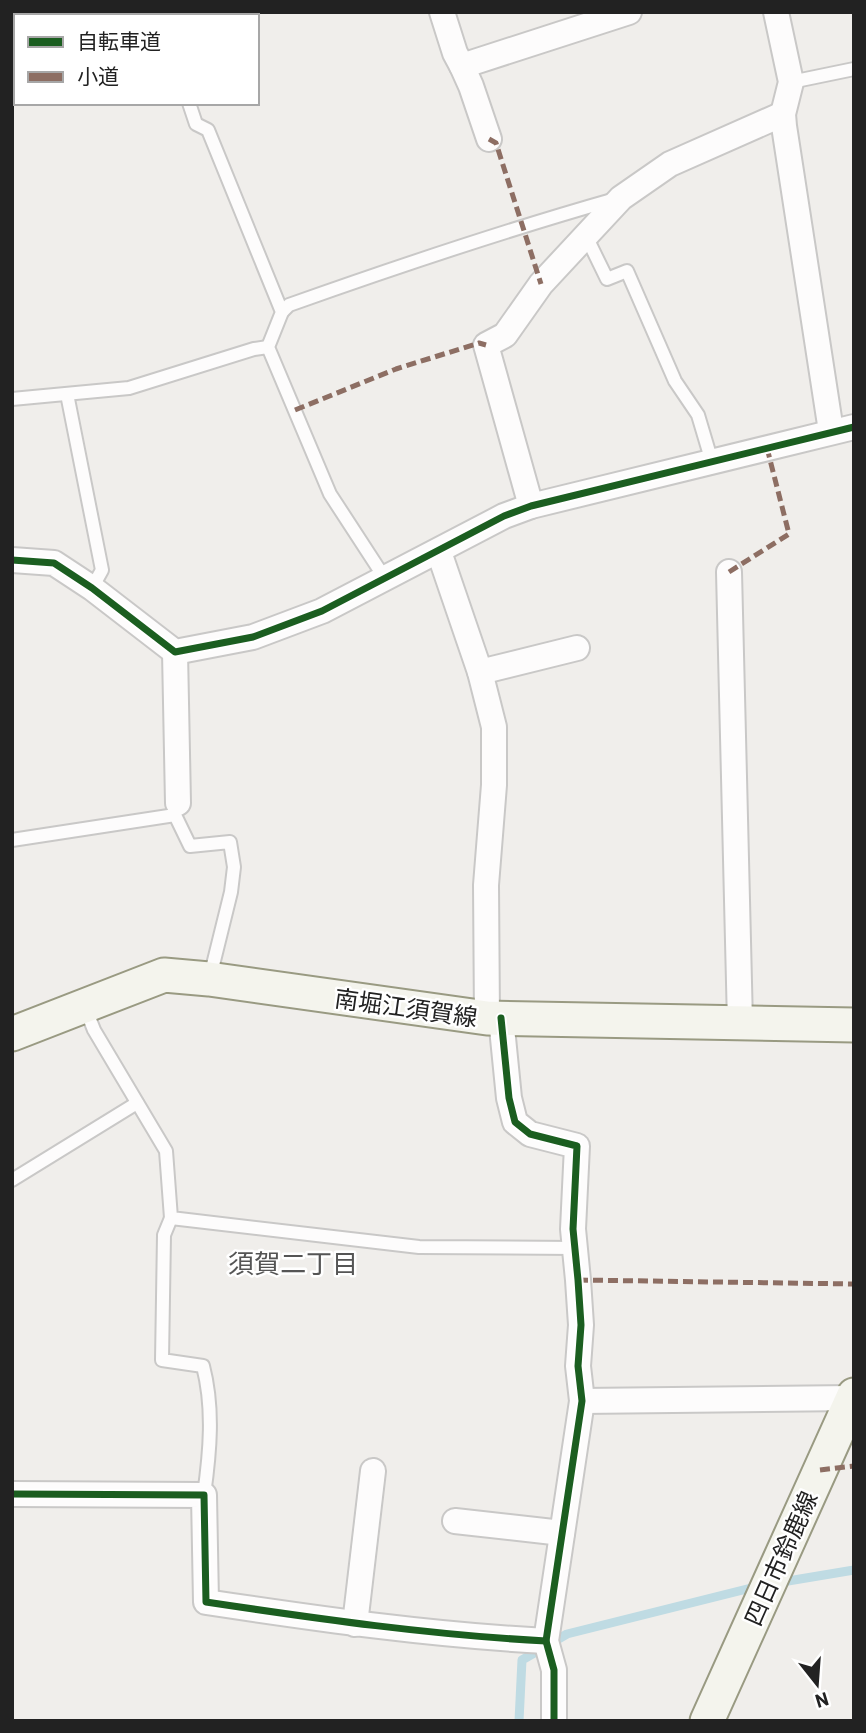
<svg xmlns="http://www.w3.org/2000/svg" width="866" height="1733" font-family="Barlow,'Noto Sans JP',sans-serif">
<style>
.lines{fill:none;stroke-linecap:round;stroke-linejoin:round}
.stream{stroke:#bfdbe3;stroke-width:9}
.service-casing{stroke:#c9c8c7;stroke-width:16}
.minor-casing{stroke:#c9c8c7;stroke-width:28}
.secondary-casing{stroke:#999a82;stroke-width:37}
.service{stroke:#fdfcfc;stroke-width:12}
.minor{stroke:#fdfcfc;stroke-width:24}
.secondary{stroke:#f4f4ed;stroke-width:33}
.quiet{stroke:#8d6e63;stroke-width:5;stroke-dasharray:10 5;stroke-linecap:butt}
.cycleway-casing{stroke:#fff;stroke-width:11}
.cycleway{stroke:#1b5e20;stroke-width:7}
.labels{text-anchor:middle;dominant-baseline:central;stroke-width:5;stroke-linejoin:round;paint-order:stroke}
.street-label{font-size:24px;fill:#222;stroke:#fff}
.neighbourhood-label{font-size:26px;fill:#555;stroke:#fff}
</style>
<rect width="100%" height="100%" fill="#f0eeeb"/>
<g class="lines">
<g class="stream">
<path d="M776,1583L854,1570"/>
<path d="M519,1721L522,1660L567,1634L759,1586"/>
</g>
<g class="service-casing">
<g id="service">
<path d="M791,82L854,69"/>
<path d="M189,103L196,124L208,130L282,312L268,347L330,494L386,580"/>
<path d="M586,236L607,279L627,271L675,381L698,415L712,462"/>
<path d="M282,312L289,305C396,267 503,231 612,200"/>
<path d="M67,394L102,570L92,588"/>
<path d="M12,399L129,388L254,349L268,347"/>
<path d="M178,803L175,815L190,846L230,842L234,867L231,892L210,977"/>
<path d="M12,840L175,815"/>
<path d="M85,1007L94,1030L166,1151L171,1218L419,1247L576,1248"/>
<path d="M12,1180L137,1103"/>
<path d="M171,1218L164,1235L162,1360L203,1366C214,1408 210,1452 204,1495"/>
</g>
</g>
<g class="minor-casing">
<g id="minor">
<path d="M442,12L455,53L462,66L629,12"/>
<path d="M776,12L791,82L783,114L784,126L831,431"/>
<path d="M155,16L166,12"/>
<path d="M12,65L16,63"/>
<path d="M462,66L471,86L489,139"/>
<path d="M531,506L486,345L505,335L541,284L621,198L670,164L783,114"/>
<path d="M439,552L480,672L494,727V785L486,885L487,1018"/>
<path d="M12,560L54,563L92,588L175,652L253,637L322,611L504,516L531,506L854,427"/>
<path d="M729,572L740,1023"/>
<path d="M175,652L178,803"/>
<path d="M480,672L577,648"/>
<path d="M501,1018L509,1098L515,1122L530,1134L577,1146L573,1229L578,1280L581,1325L578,1366L582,1401L546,1641L554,1670V1721"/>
<path d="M582,1401L852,1398"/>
<path d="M12,1494L204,1495L206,1602C319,1619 432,1635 546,1641"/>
<path d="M455,1521L562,1533"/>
<path d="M355,1624L373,1471"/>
</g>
</g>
<g class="secondary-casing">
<g id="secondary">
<path d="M12,1034L164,975L209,979L487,1018L854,1025"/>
<path d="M707,1721L854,1395"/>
</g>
</g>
<use href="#service" class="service"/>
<use href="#minor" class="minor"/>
<use href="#secondary" class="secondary"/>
<g class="quiet">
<path d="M489,139L496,143L541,284"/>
<path d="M295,410L396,369L479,343L486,345"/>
<path d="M729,572L789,534L767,448"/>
<path d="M578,1280L854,1284"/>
<path d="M820,1470L854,1466"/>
</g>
<g class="cycleway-casing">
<g id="cycleway">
<path d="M12,560L54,563L92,588L175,652L253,637L322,611L504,516L531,506L854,427"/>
<path d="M501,1018L509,1098L515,1122L530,1134L577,1146L573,1229L578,1280L581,1325L578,1366L582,1401L546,1641L554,1670V1721"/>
<path d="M12,1494L204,1495L206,1602C319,1619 432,1635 546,1641"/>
</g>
</g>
<use href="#cycleway" class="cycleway"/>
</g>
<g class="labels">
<g class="street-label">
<text transform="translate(406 1007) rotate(8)">南堀江須賀線</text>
<text transform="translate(780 1558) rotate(-66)">四日市鈴鹿線</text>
</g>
<g class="neighbourhood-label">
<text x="293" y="1262">須賀二丁目</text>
</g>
</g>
<rect width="866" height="1733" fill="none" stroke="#222222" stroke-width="28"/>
<rect x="14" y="14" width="245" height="91" fill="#ffffff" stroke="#a7a7a7" stroke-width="2"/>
<rect x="28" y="37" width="35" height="10" fill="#1b5e20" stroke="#a7a7a7" stroke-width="2"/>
<text x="77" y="49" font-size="21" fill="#222222">自転車道</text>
<rect x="28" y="72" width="35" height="10" fill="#8d6e63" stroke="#a7a7a7" stroke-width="2"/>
<text x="77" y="84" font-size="21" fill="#222222">小道</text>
<g transform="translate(817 1684) rotate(163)" stroke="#ffffff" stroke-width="5" paint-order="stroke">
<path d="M0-5L12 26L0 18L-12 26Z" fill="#222222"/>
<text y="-10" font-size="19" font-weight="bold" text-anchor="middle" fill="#222222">N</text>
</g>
</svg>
